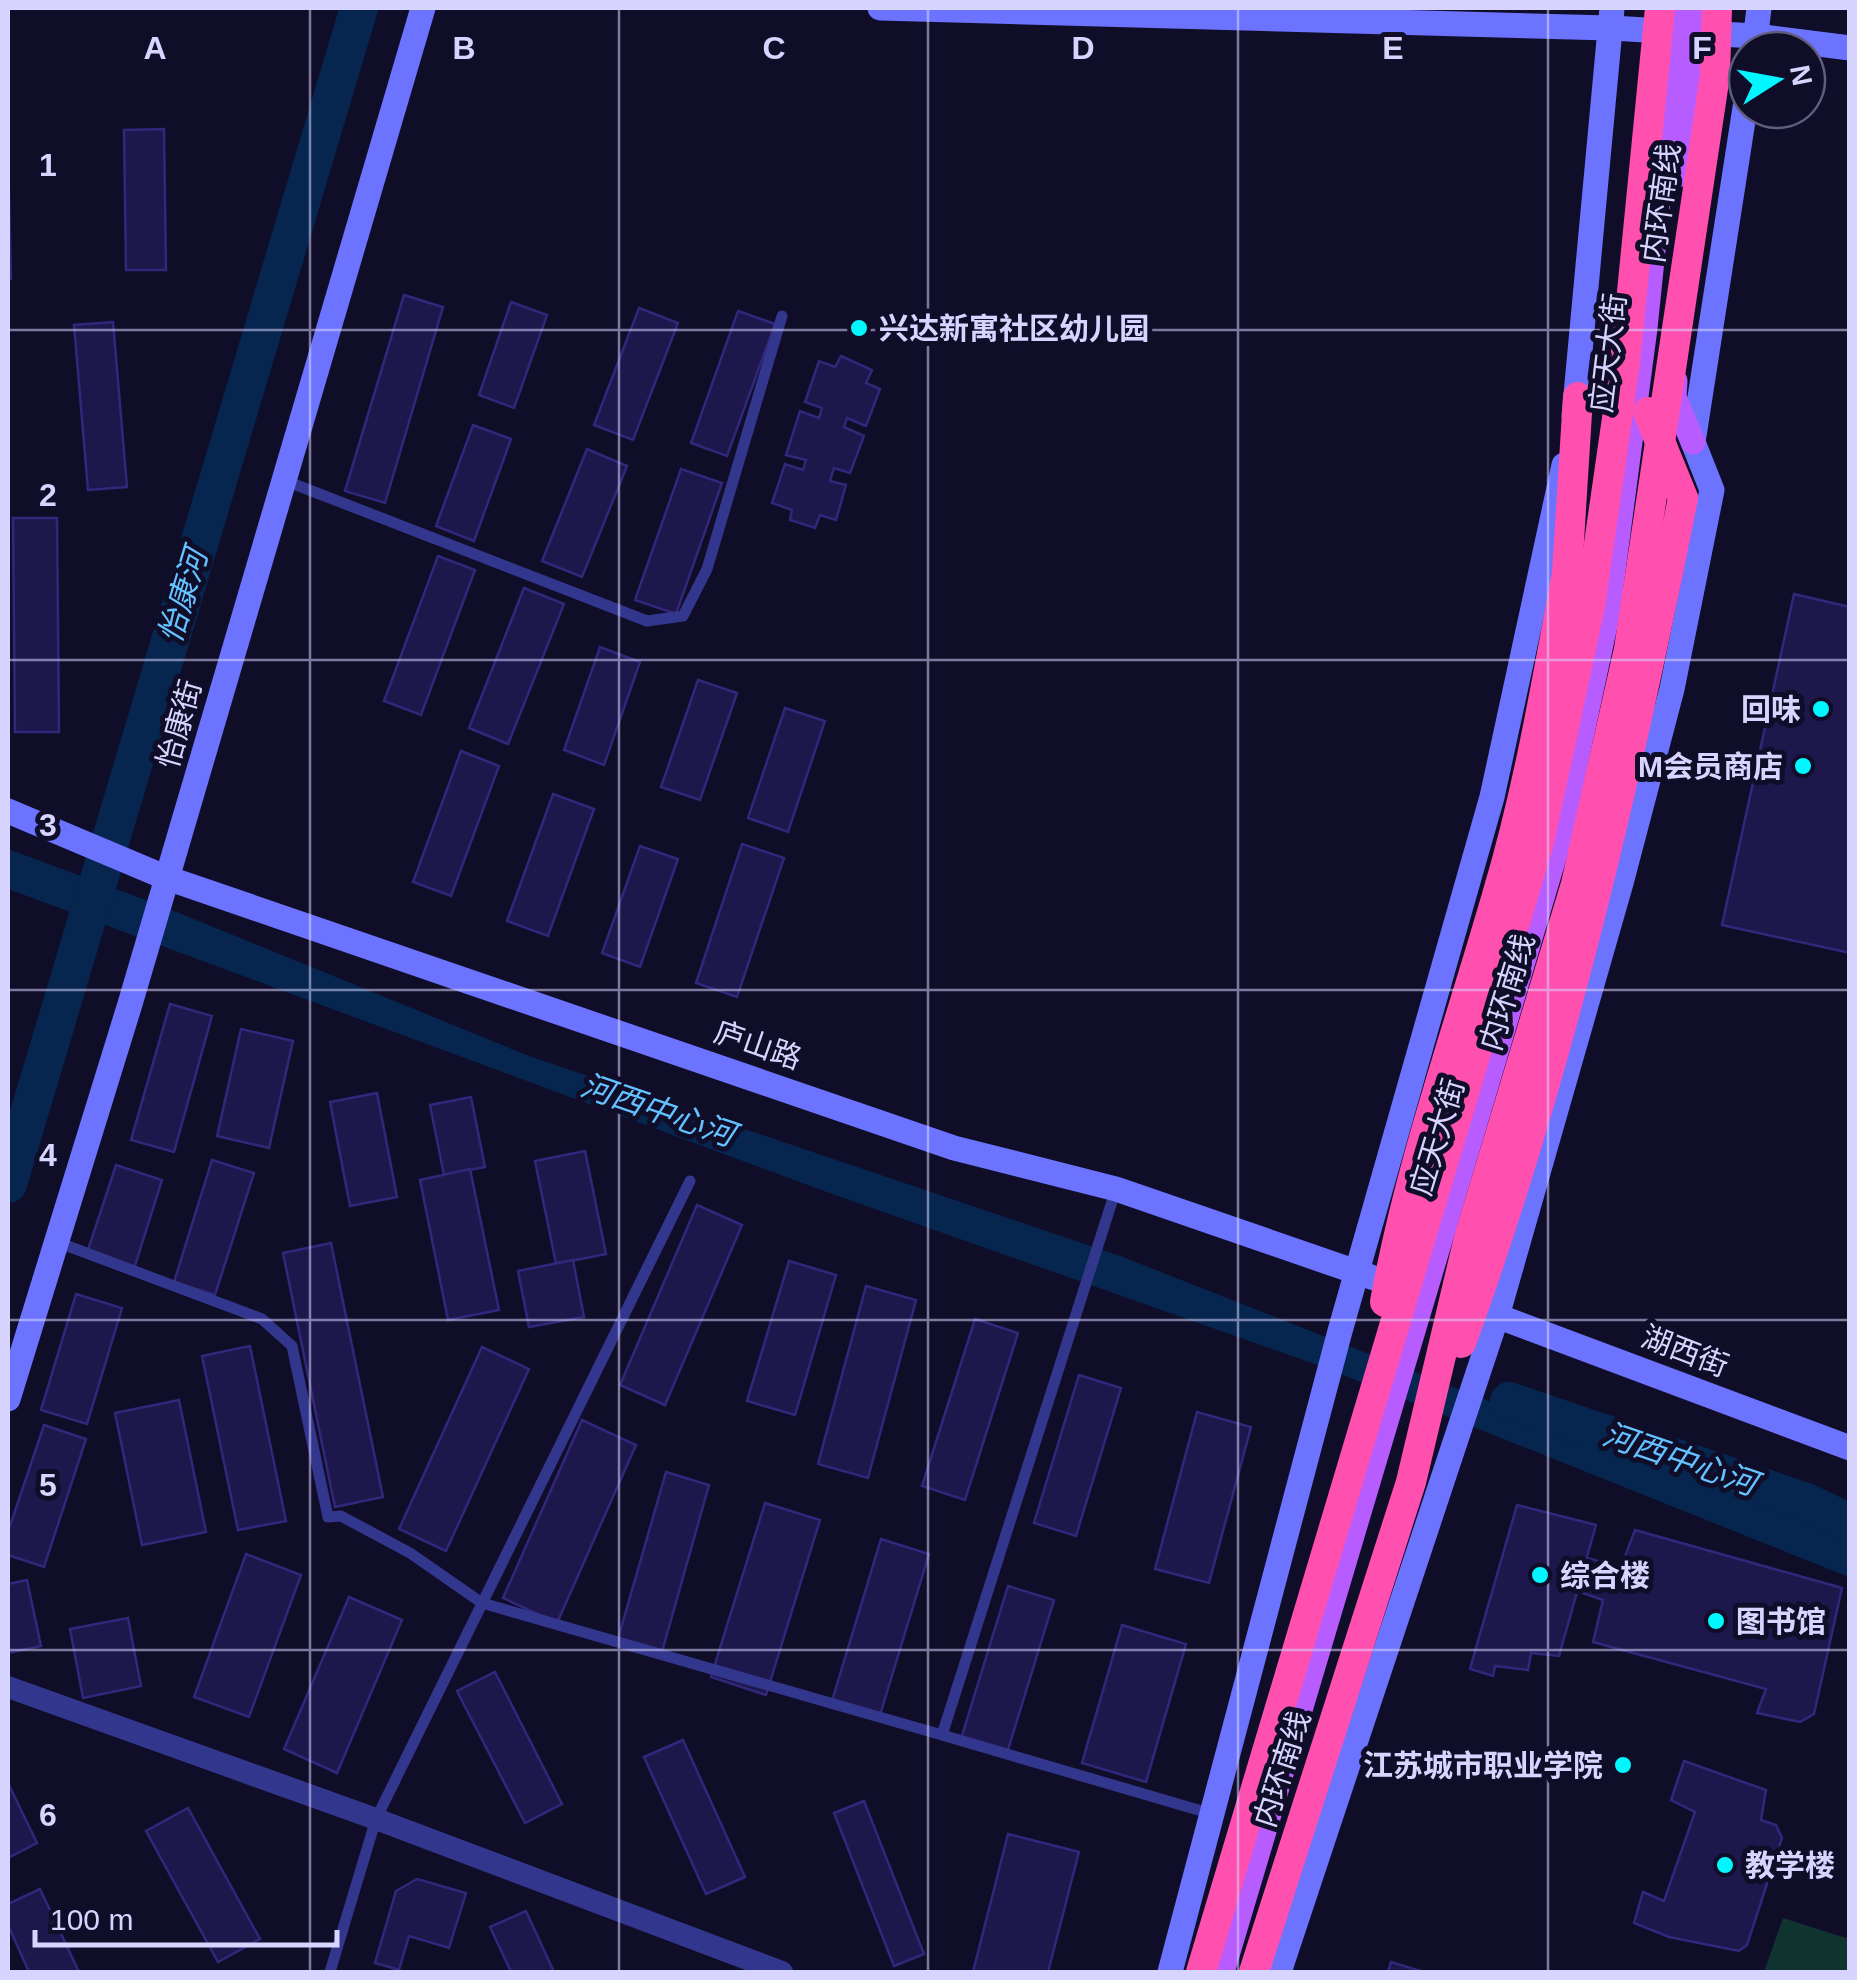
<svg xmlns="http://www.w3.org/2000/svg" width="1857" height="1980" font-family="Arial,'Noto Sans SC',sans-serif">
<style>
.green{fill:#0f3430}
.water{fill:#06264f}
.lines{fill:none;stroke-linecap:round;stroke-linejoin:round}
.river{stroke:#06264f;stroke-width:38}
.building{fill:#1e174c;stroke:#31277b;stroke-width:2.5}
.lane{stroke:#33368d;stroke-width:11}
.street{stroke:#33368d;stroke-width:22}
.secondary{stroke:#6c73ff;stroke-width:25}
.primary{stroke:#b75cff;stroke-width:25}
.highway{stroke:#ff50b0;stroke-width:30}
.highway-bridge{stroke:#ff50b0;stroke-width:30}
.grid{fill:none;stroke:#d7d5ff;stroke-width:2.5;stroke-opacity:0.55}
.poi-dot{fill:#01f7ff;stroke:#100d29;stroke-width:4}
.labels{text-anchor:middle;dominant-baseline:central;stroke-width:10;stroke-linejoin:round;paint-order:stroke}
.street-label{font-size:30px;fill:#d7d5ff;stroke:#100d29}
.poi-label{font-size:30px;font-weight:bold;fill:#d7d5ff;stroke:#100d29;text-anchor:start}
.water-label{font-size:32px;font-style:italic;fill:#63c2ff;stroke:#100d29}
.grid-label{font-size:32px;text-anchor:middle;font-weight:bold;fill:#d7d5ff;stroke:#100d29;stroke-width:10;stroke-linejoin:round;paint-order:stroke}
</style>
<rect width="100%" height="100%" fill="#100d29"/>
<path class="green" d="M1783,1918L1849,1939V1972H1764Z"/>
<path class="water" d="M8,849L162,906L529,1056L1123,1257L1524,1415L1849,1529V1577L1326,1368L824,1191L8,889Z"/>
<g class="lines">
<g class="river">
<path d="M8,1184L359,8"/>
<path d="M1509,1401L1806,1502L1850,1523"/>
</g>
</g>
<g class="building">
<path d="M164,129L166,270H126L124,130Z"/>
<path d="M8,150L11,279H8Z"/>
<path d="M404,295L443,307L385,503L345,491Z"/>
<path d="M511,302L547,315L514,408L479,395Z"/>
<path d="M639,308L678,323L633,440L594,425Z"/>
<path d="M738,311L775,324L727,456L691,443Z"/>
<path d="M113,322L127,487L88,490L74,325Z"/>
<path d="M841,356L872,370L866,383L880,389L866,426L847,418L844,427L864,436L850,473L834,468L830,481L846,485L836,520L820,515L815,528L790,520L792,510L772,503L785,464L803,470L806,460L786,455L800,411L819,418L822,408L805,402L819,361L835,367Z"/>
<path d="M473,425L511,439L474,541L436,526Z"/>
<path d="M587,449L627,466L582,577L542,561Z"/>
<path d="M681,469L722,483L676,614L635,600Z"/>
<path d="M13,518H57L59,732H15Z"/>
<path d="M438,556L475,570L421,715L384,701Z"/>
<path d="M524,588L564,604L508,744L469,728Z"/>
<path d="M1794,594L1850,607V953L1722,925Z"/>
<path d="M600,647L640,662L604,765L564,750Z"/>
<path d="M698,680L737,693L700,800L661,787Z"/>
<path d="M785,708L825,721L788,832L748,818Z"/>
<path d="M461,751L499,766L451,896L413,882Z"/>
<path d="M553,794L594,809L548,936L507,921Z"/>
<path d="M742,844L784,858L737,997L696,983Z"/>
<path d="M640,846L678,859L640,967L602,953Z"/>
<path d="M170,1004L212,1016L174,1152L131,1140Z"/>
<path d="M241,1029L293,1041L269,1148L217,1136Z"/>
<path d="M377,1093L397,1197L350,1206L330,1102Z"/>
<path d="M471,1097L485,1167L444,1175L430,1105Z"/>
<path d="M585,1151L606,1254L556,1264L535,1161Z"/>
<path d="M212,1160L254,1173L215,1295L174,1282Z"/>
<path d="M116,1165L162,1180L133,1272L86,1256Z"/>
<path d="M470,1169L499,1310L448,1320L420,1180Z"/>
<path d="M697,1205L742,1225L665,1405L620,1385Z"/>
<path d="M331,1243L383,1497L335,1507L283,1253Z"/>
<path d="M573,1260L584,1317L529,1327L518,1271Z"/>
<path d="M789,1261L836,1275L795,1415L747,1401Z"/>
<path d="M866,1286L916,1300L868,1478L818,1464Z"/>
<path d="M76,1294L122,1308L87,1424L41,1410Z"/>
<path d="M975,1319L1018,1333L965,1500L922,1486Z"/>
<path d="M250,1346L286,1521L238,1530L202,1356Z"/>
<path d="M482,1347L529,1369L446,1551L399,1529Z"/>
<path d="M1079,1375L1121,1388L1076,1536L1034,1523Z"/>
<path d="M179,1400L206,1532L142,1545L115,1413Z"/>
<path d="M1197,1412L1251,1427L1209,1583L1155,1569Z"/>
<path d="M582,1420L636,1445L557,1623L503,1598Z"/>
<path d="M44,1425L86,1439L44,1567L8,1555V1532Z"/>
<path d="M666,1472L709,1485L662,1652L618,1639Z"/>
<path d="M765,1503L820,1520L766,1695L711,1677Z"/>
<path d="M1517,1505L1596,1525L1559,1656L1531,1653L1528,1670L1495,1666L1493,1676L1470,1669Z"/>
<path d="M1635,1530L1842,1588L1814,1714L1800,1722L1757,1713L1766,1689L1593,1642L1603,1600L1577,1591L1587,1558L1621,1567Z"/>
<path d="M881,1539L929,1554L880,1715L832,1701Z"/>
<path d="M246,1554L301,1575L249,1717L194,1697Z"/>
<path d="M27,1580L41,1646L8,1653V1584Z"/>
<path d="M1008,1586L1054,1600L1007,1753L961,1739Z"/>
<path d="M349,1597L402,1620L337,1773L284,1749Z"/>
<path d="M128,1618L141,1686L83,1698L70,1629Z"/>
<path d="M1122,1625L1186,1644L1146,1782L1082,1763Z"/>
<path d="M495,1672L562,1804L525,1823L457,1691Z"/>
<path d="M683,1740L745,1877L706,1894L644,1757Z"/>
<path d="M1684,1761L1766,1790L1761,1820L1776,1825L1782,1838L1747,1945L1739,1951L1669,1937L1634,1923L1643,1892L1664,1901L1695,1812L1671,1800Z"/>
<path d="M8,1783L37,1843L8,1858Z"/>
<path d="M864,1801L924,1954L894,1966L834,1813Z"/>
<path d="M188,1808L260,1939L218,1962L146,1831Z"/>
<path d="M1008,1834L1079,1852L1048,1972H973Z"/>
<path d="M417,1879L466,1893L449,1948L409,1936L399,1970L375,1963L396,1891Z"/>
<path d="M40,1889L79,1972H29L8,1925V1904Z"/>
<path d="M526,1911L554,1972H511L490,1927Z"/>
<path d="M1391,1962L1424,1972H1388Z"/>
</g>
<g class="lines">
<g class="lane">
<path d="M286,481L647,621L683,616L707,569L782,316"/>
<path d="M57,1242L262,1319L292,1346L328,1517L341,1516L410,1553L482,1603L942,1735L1116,1189"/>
<path d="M942,1735L1212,1814"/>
<path d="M330,1972L376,1819L690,1181"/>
</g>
<path class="street" d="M8,1687L376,1819L782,1972"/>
<g class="secondary">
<path d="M880,8L1610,28L1756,36L1850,48"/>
<path d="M1754,50L1759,8"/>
<path d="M1574,416L1612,8"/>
<path d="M8,811L167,878L954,1148L1116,1189L1374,1278"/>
<path d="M1455,1304L1497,1316L1850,1448"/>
<path d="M8,1399L130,1004L423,8"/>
<path d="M1170,1972L1340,1331L1492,797L1564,465"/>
<path d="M1279,1972L1497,1316L1621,883L1672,689L1712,490L1693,442L1747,95"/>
</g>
<g class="primary">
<path d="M1678,175L1698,8"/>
<path d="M1675,381L1674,397L1693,442"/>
<path d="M1222,1972L1558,844L1607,616L1645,328L1678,8"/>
</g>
<g class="highway">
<path d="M1648,412L1683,498"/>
<path d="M1567,573L1578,397"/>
</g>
<g class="highway-bridge">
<path d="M1385,1302C1410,1163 1459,1028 1498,892C1529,788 1547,680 1567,573"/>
<path d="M1461,1343C1560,1070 1626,783 1683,498"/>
<path d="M1201,1972L1539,842L1590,606L1625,363L1660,8"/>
<path d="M1254,1972L1411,1482L1469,1238L1576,884L1629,649L1715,75L1717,8"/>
</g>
</g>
<path class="grid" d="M310,8V1972M619,8V1972M928,8V1972M1238,8V1972M1548,8V1972M8,330H1850M8,660H1850M8,990H1850M8,1320H1850M8,1650H1850"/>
<g class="poi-dot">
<circle cx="859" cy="328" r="10"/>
<circle cx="1821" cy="709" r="10"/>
<circle cx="1803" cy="766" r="10"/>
<circle cx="1540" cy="1575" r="10"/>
<circle cx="1716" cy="1621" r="10"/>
<circle cx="1623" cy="1765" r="10"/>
<circle cx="1725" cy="1865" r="10"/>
</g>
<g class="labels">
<g class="street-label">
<text transform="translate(1661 203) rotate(-82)">内环南线</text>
<text transform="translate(1608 353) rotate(-83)">应天大街</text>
<text transform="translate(179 724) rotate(-74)">怡康街</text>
<text transform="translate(1507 992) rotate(-73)">内环南线</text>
<text transform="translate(758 1045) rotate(19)">庐山路</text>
<text transform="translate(1437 1137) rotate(-73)">应天大街</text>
<text transform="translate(1685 1351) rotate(21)">湖西街</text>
<text transform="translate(1282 1769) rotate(-72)">内环南线</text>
</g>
<g class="poi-label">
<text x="879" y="328">兴达新寓社区幼儿园</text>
<text x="1801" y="709" text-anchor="end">回味</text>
<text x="1783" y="766" text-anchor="end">M会员商店</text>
<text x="1560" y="1575">综合楼</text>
<text x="1736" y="1621">图书馆</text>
<text x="1603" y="1765" text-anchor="end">江苏城市职业学院</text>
<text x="1745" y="1865">教学楼</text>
</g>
<g class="water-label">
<text transform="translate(183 596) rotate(-73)">怡康河</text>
<text transform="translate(658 1110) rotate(19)">河西中心河</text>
<text transform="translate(1680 1459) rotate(19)">河西中心河</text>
</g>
</g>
<g class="grid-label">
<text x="155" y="59">A</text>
<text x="464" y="59">B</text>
<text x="774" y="59">C</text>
<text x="1083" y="59">D</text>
<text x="1393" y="59">E</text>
<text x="1702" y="59">F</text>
<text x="48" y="176">1</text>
<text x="48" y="506">2</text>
<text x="48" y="836">3</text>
<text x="48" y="1166">4</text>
<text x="48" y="1496">5</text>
<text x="48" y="1826">6</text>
</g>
<rect width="1857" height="1980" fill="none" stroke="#d7d5ff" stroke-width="20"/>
<g transform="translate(1777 80) rotate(79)"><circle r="48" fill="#100d29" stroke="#605d7f" stroke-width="2.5"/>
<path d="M0-8L18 38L0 25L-18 38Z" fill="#01f7ff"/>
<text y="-15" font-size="28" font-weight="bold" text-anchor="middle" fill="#d7d5ff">N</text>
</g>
<path d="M35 1930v15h302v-15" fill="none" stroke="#d7d5ff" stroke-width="5"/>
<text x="50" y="1930" font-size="30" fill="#d7d5ff" stroke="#100d29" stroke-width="8" paint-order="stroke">100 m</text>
</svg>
